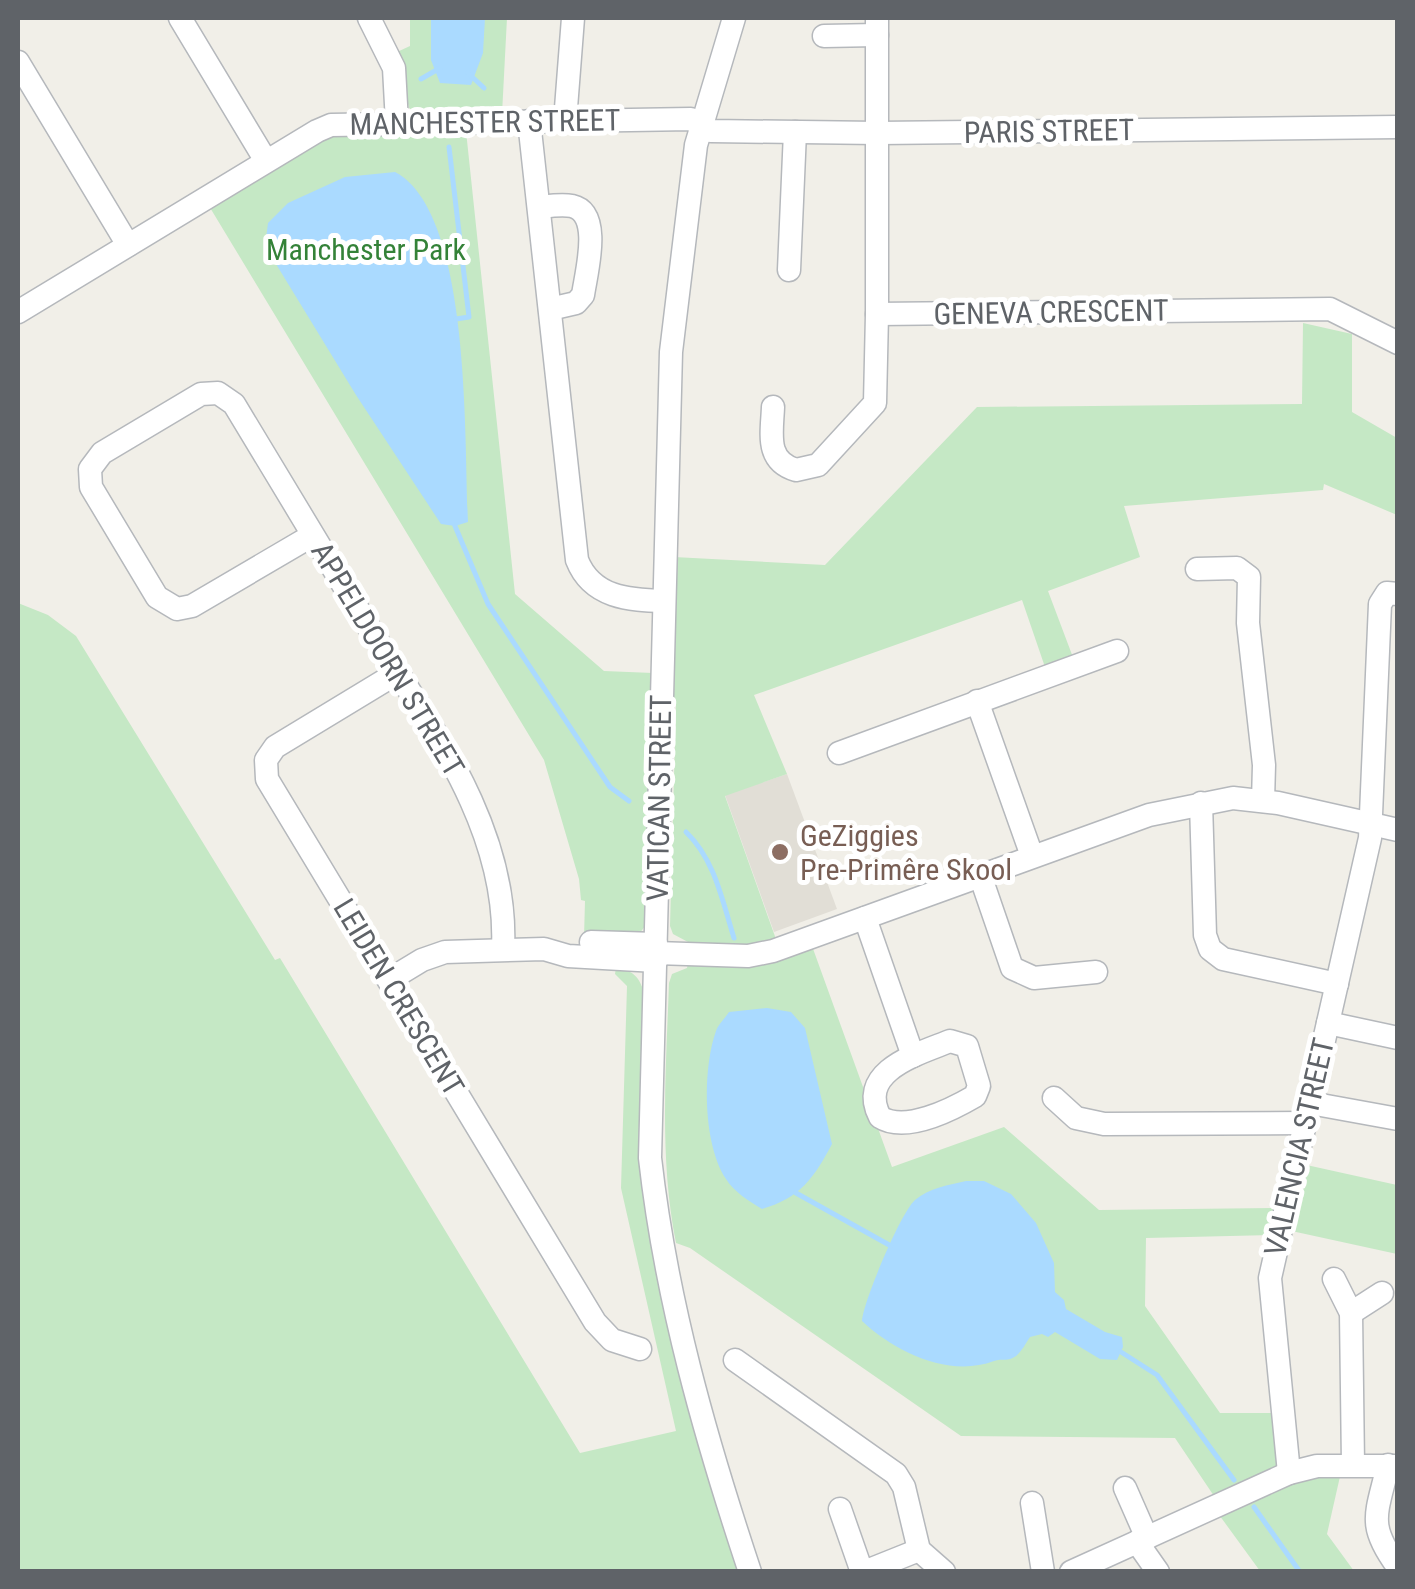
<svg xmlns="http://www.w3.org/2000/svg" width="1415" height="1589" font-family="'Roboto Condensed',sans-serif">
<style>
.education{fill:#e1ded6}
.green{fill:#c5e8c5}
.water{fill:#aadaff}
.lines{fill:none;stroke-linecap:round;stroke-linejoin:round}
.stream{stroke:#aadaff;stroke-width:5}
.minor-casing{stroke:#b5b8bc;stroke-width:25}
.minor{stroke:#fff;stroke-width:22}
.education-dot{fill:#8d6e63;stroke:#fff;stroke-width:4}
.labels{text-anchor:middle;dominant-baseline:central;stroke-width:10;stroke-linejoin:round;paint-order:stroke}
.street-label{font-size:30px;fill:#5f6368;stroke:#fff}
.park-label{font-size:30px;fill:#348238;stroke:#fff}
.education-label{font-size:30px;fill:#785e54;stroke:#fff;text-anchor:start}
</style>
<rect width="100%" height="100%" fill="#f1efe8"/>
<path class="education" d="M787,774L837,909L774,932L725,795Z"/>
<g class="green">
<path d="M410,18H507L502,114H419L409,108L397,52L410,46Z"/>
<path d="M466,131L515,594L604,671L653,673L646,925L639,934L584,937L585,901L581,900L579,879L544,760L209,206L325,136Z"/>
<path d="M1303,323L1352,334V412L1397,438V515L1324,484L1323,490L1124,506L1140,557L1048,591L1074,660L1046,670L1022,600L754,695L787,774L725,796L777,942L763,947H688V942L673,934L670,926L676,702L670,701L674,557L825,565L977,407L1302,404Z"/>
<path d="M18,603L48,615L76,636L275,960L280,958L580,1453L676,1431L621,1188L627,986L615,974L616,968C635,971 639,977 645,995L642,1142L741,1571H18Z"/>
<path d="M812,946L892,1167L1004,1127L1099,1210L1280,1208L1273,1235L1146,1238L1145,1306L1220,1413H1277L1279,1466L1216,1499L1175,1438L961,1436L690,1248L676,1243C659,1157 666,1070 669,983L672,974L687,968L688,963Z"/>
<path d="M1302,1164L1397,1185V1254L1287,1230Z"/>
<path d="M1341,1472L1327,1534L1354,1571H1260L1217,1512L1291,1479Z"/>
</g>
<g class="water">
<path d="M431,18H485L483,53L471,85L440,83L431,60Z"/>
<path d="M395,172C472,212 464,442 468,522L455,526L441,524L356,395L265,246L268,223L288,203L345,177Z"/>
<path d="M767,1008L791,1012L805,1028L832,1144C814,1178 800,1198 762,1209C749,1201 734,1192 726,1179C703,1145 702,1070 716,1031C718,1025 725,1018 729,1012Z"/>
<path d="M966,1181H984L1011,1194L1036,1223L1054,1263L1055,1292L1064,1300L1066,1309L1105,1332L1122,1337L1123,1347L1117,1360L1100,1359L1055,1332L1048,1337L1042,1334L1030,1337C1026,1343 1022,1351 1016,1356C1008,1362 1002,1358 994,1361C949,1378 895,1352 862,1321C863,1302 901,1212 915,1200C929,1188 949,1185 966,1181Z"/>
</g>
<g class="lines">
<g class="stream">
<path d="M468,73L484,88"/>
<path d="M421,79L440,68"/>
<path d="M449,147L469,317L456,319"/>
<path d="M455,526L488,604L610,787L629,801"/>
<path d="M686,832C715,860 722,900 734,938"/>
<path d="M796,1193L891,1246"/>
<path d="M1121,1352L1157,1375L1234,1480"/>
<path d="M1254,1507L1300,1572"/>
</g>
<g class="minor-casing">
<g id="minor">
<path d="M180,18L266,161"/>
<path d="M369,18L394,68L397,123"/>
<path d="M734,18L696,145L671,352L650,1158C666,1300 705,1437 750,1572"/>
<path d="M877,18V314L1330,309L1398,343"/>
<path d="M824,36L877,35"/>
<path d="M18,62L128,245"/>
<path d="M529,121L577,560C592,598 629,600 664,601"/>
<path d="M565,121L573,18"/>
<path d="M539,207C549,206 562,204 572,206C603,213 586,273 583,295L576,303L550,309"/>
<path d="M789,270L795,132"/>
<path d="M18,312L317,131L331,125L691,119L711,131L878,133L1398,127"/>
<path d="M773,407C772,433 765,461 796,470L818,465L875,403L877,314"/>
<path d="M313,535L192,606L177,609L157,597L91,487L90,469L102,453L201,394L218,393L234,404C278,476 321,549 365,621C426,720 509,826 503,948"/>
<path d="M1197,569L1237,568L1249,577L1248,623L1264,765L1263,801"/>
<path d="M397,673L275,747L266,760L267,779L595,1322L612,1340L640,1349"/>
<path d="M977,701L1032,856"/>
<path d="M839,753L1117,651"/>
<path d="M1201,803L1205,935L1210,949L1223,959L1337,984"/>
<path d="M980,875L1012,968L1034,978L1096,972"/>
<path d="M865,918L913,1056"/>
<path d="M591,942L656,944"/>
<path d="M656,953L748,956L773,951L1149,815L1233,798L1278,803L1398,830"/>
<path d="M389,980L422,960L445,952L544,949L568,956L656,961"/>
<path d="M1328,1023L1398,1038"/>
<path d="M950,1041L967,1046L979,1086L975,1096C951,1110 905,1133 880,1117C856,1071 918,1054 950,1041Z"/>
<path d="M1054,1098L1076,1118L1104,1124L1305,1123"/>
<path d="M1310,1103L1398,1119"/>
<path d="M1334,1279L1351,1313L1353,1465"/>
<path d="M1351,1313L1382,1293"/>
<path d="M735,1360L896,1474L904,1487L919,1550L944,1572"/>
<path d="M1388,1465C1377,1514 1366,1524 1398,1567"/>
<path d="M1289,1473L1270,1278L1370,838L1380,604L1387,593L1398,594"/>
<path d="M1125,1488L1147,1538"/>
<path d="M1032,1503L1043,1572"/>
<path d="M840,1509L862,1572"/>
<path d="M1137,1542L1158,1572"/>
<path d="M864,1572L919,1550"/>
<path d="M1071,1572L1289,1473L1317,1466H1398"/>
</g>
</g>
<use href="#minor" class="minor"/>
</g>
<circle class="education-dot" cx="780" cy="852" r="10"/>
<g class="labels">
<g class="street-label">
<text transform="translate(485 122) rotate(-1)">MANCHESTER STREET</text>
<text transform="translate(1049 131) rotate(-1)">PARIS STREET</text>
<text transform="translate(1051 312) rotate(-1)">GENEVA CRESCENT</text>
<text transform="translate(388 659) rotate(59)">APPELDOORN STREET</text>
<text transform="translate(659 798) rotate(-89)">VATICAN STREET</text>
<text transform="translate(399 997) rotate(59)">LEIDEN CRESCENT</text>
<text transform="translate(1299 1147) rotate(-77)">VALENCIA STREET</text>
</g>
<g class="park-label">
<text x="366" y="249">Manchester Park</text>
</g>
<g class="education-label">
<text x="800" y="835">GeZiggies<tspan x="800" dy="34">Pre-Primêre Skool</tspan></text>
</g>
</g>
<rect width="1415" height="1589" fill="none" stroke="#5f6368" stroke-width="40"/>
</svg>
